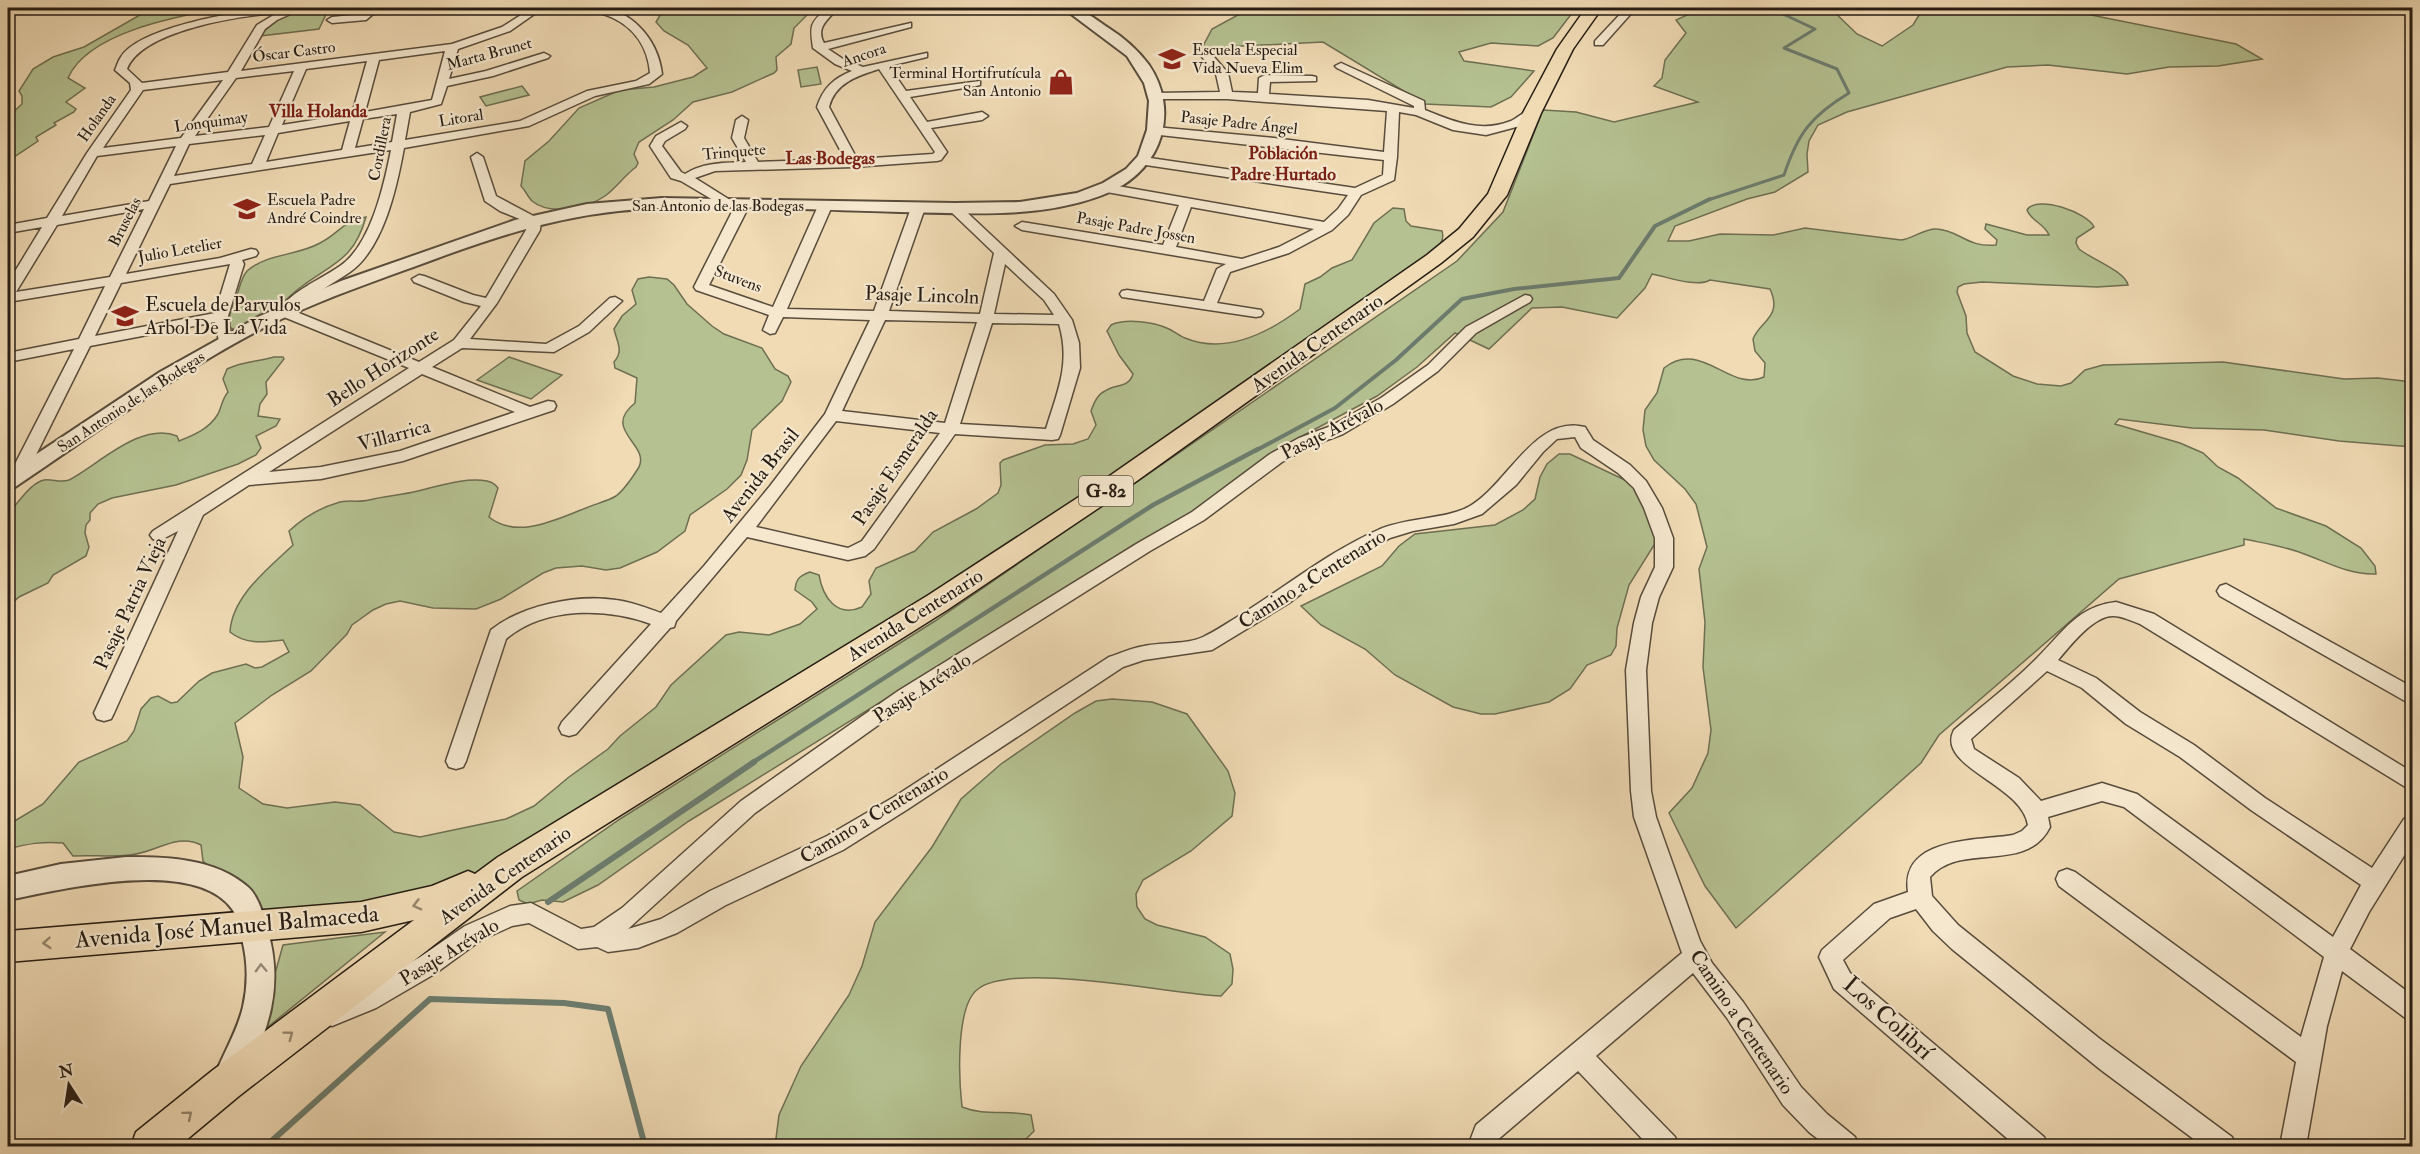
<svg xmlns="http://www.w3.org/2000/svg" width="2420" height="1154" font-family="'IM FELL Double Pica',serif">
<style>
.green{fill:#b5c191;stroke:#6e6f52;stroke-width:1.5}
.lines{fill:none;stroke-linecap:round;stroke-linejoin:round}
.stream-far3{stroke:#6c7c6e;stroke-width:3}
.stream-far2{stroke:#6c7c6e;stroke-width:4}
.stream-far1{stroke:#6c7c6e;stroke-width:4.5}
.stream{stroke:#6c7c6e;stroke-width:6}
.minor-casing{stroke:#584c3c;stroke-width:3}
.tertiary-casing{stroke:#584c3c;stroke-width:4}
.primary-casing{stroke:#261d14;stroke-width:3}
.minor{fill:#f5e8cf;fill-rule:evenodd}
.tertiary{fill:#f5e8cf;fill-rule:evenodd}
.primary{fill:#f0dbb5;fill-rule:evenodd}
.oneway{stroke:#95866d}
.oneway2{stroke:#988d7b}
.labels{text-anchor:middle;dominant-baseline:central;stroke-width:4.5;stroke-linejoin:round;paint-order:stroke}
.far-poi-label{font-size:16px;fill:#261d14;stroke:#f5e8cf;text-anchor:start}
.far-street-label{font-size:16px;fill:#261d14;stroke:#f5e8cf}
.far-neighbourhood-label{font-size:18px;font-weight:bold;fill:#7a1f14;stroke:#f5e8cf}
.shield{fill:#f5e8cf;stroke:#645a4c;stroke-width:1.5}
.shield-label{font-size:18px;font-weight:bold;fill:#261d14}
.street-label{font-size:20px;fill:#261d14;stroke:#f5e8cf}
.poi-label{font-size:20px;fill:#261d14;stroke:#f5e8cf;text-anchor:start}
.near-street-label{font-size:24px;fill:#261d14;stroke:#f5e8cf}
</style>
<rect width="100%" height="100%" fill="#f0dbb5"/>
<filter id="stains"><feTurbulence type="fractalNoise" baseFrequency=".00333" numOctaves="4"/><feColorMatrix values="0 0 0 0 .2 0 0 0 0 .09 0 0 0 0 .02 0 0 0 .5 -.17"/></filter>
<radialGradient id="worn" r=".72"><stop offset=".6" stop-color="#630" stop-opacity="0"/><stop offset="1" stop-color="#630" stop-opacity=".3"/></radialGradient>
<g class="green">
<path d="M152,8H223C179,16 88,32 68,78L85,88L66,102L76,109L74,112L54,123L56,125L36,137L38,141L8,161V117L22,104V96L19,91L33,69L53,57L84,47Z"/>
<path d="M307,8H329L319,29L260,36C273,20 288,13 307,8Z"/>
<path d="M652,8H697L727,13L754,8H821L807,15L794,28L791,44L776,57L777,70L774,73L732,92L693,102L673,120L639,142L634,154L638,163L636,167C624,176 616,188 605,196C588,208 550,216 532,201C528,197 525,190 521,186L525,161L549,141L579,108L620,90L654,87L693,77L707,68L688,45L664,31L656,22L662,12Z"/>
<path d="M1247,8H1576L1553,38L1538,46L1491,43L1459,52L1464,61L1534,71L1511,97L1491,107L1425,104L1323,42L1202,48L1212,29L1249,9Z"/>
<path d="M1702,8H1830L1857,34L1882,46L1913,25L1921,12L1935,8H2056L2236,44L2262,59L2218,66L2169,67L2127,74L2048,65L2007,67L1847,112L1818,125L1809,141L1807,154L1808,172L1775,192L1747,199L1675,226L1668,241H1689L1720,234L1773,235L1805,228L1901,240C1913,239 1924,228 1937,229C1959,230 1967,248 1996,245L1997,240L1985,229L1986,224L2027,235H2049C2045,224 2031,221 2027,210C2037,194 2088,213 2094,227L2077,238L2076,243L2079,249C2091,259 2125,271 2128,285L2097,287L1982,282L1964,284L1958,287L1957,292L1966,316L1967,333L1975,352L2013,376L2037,384L2061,386L2071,383L2085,370L2103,365L2223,362L2344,379L2378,378L2412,382V447L2339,441L2264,430L2192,428L2119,419L2115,424L2180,443L2203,453L2218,467L2238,478L2276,508L2326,526L2361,548L2375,566L2376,574C2348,575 2325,561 2299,552C2282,546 2263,543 2244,539V545L2119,579L1939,735L1921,763L1736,928L1705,886L1669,813L1692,788L1708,753L1711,730L1703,667L1705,622L1699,569L1707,547L1696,504L1685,489L1654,460L1646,446L1643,430L1645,410L1657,393L1664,368C1701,338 1730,393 1764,377L1765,363L1755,351L1753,339C1760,321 1783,317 1770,289L1710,280C1697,288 1668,277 1652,274L1645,288L1617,318L1562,307L1532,308L1489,349L1455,333L1417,367L1377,396L1280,448L1197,509L1135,544L689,821L598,885L563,902L542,900L528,904L519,900L517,891L620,819L935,621L1457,261L1503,212L1543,110L1576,112L1614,122L1698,102L1654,86L1662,78L1665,60L1686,33L1676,20Z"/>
<path d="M817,67L821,84L801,87L798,70Z"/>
<path d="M522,86L529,95L486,106L480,97Z"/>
<path d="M1393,208L1404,209L1406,221L1411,226L1442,231C1446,244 1434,251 1425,259L1179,431L992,556L495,864L454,885L344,910L263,913L258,909L250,888L240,882L217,873L203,861L201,845C177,832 154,854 129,855C111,857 92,855 73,856L63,843C43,841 27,844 8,849V825L43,804L79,762L127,741L134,731L141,709L151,698L158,696L171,703L177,702L199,681L212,673L246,664L255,668L262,667L289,652L283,640C264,642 246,645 230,632C232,596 269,568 293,545L289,531C302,519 320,508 337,503C347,499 358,503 369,500C385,496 402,495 418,491C439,486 466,477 487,481C492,482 495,484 498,488L489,517C517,540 557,519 586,508C595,504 608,501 616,496C624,490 634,475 639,467C650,444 601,430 635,403L637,378L615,368L614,362C624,351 617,342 614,329L622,316L636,304L632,290L638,279L649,277L667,279L674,285L687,304L712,326L724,334L762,348L775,369L788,376L791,382L782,401L752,430L747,460L741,475L727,489L690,515L685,531L657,552L620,568L606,570L582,566L556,568L543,573L501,599L476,609L433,608L400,601L386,604L373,610L352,625L347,634L311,671L272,695L235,723L243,757L239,788L263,804L287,808L335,802L360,805L394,832L420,837L506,819L534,806L569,777L608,749L620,736L656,707L671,685L726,635L739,632L769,635L800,624L817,609L812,602L795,590C796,579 799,576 810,572L819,575C823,598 837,618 862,607L871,594L869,581L876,568L915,551L933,532L976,509L998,493L1001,485L1000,463L1003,460L1045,445L1073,444L1088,439L1096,425L1091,411C1094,403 1097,395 1105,391C1115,384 1129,388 1133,374L1119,355L1107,331L1111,325C1126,318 1154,322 1169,329C1175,332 1180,336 1185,338C1226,355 1268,333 1300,309L1305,284L1320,277L1332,268L1352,260L1374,223Z"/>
<path d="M366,217C354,260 333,263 301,287C292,293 285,302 276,308C263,317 247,323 234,330L229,327C229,310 232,306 238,292C240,285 242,277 247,271C268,253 297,256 320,243C340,233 342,221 366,217Z"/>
<path d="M274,357H283L284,359L266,382L267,394L260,404L258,416L280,419L276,426L256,436L261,448L256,455L238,464L176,485L112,498L98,504L90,513V520L86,525L85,533L89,547L86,556L53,575L48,583L19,597L8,607V513C18,504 30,483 44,480C53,479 60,483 69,480C98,465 141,421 177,436L179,441C194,435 209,429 218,414C222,406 222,399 228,392L223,379L227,369C243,361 256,362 274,357Z"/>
<path d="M509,357L562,375L531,399L477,380Z"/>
<path d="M1559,454H1570L1627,481L1635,488L1657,519L1656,542L1629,585L1617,628L1616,646L1611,655L1587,665L1570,689L1549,702L1495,714H1481L1453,707L1395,675L1365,649L1321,625L1301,606L1382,566L1399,546L1415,534L1495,525L1523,510L1535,499L1540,477L1547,464Z"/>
<path d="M1112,699L1152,702L1187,714L1228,771L1235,793L1232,816L1191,851L1143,880L1136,894L1137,907L1145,919L1157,925L1205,937L1230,954L1233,969L1232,984L1221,996C1172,994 1014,961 978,989C955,1006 959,1081 962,1107C984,1116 1008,1110 1031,1115L1034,1131L1019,1146H775L779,1115L801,1066L849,995L862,966L875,922L932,847L961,799L1001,764L1075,713L1096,701Z"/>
<path d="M385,932L258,1035L283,945Z"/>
</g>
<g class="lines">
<path class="stream-far3" d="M1705,201L1784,175C1798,133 1811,116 1849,93L1837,69L1784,48L1815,29L1783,14L1793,8"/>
<path class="stream-far2" d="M1255,451L1335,408L1396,360L1462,299L1514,289L1619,278L1655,226L1710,199"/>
<path class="stream-far1" d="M752,763L1153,505L1258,449"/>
<g class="stream">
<path d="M548,902L754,762"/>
<path d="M266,1146L430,999L564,1003L608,1009L645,1146"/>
</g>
<g class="minor-casing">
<g id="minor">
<path d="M267,8H304L277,20L265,29L241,71L452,44L502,27L532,8H543L510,31L458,49L449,79L486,71L544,53L550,56L548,58L493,76L447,86L441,104L410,112L405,140L520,121L587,91L636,81L650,73C648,48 635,28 611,17C604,14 596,13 590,8C628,4 658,38 662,74L649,84L595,96L529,126L404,148C397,186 384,248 350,272C331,285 311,295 294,311L419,362L454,340L481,306L464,302L414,282L412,279L419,275L424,276L473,295L486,298L526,230L527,222L500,211L485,201L471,157L477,153L483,157L496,196L541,220L540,230L497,303L470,339L546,344L579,326L610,298L615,297L622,301L589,332L554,352L462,348L432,367L530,407L548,401L554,402L556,406L554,410L403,461L321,479L249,485L203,515L114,713L111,719L104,721L97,719L94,713L178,531L159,541L153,539L150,535L153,531L409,368L279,315L277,312C293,290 318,281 340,266C371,245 384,185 391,150L170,184L126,274L220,258L251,249L256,250L258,253L256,256L242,260L244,264L228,316L232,343L225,347L220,346L215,322L90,346L24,479L18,481L8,478V468H13L74,349L8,362V353L79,339L105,286L8,302V283L42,227L8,233V225L47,218L87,153L131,90L130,83L115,70C117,66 118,61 121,57C138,28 234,12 267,8ZM277,13L257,25L228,72L142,83L127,69C142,30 239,16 277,13ZM445,51L432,100L365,112L379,60ZM367,61L352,114L282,125L306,69ZM294,71L269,127L195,136L236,78ZM223,80L181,138L103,148L143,90ZM397,114L392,142L355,148L363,119ZM350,121L342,150L266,162L278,133ZM265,135L252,164L174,176L189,144ZM176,146L149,201L62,216L97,156ZM144,209L110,277L16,292L57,225ZM230,264L215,313L95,336L121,283ZM422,374L515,412L400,451L321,467L269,472Z"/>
<path d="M370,8H412L407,11L373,14L366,20L332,23L327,20L332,17L363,14Z"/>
<path d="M827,8H838C829,19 815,27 824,43L911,23V27L828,49L843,59L863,67L927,53V57L889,66L906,91L980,81V85L976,86L910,97L927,122L982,112L988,116L982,120L931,128L947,152L941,160L937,161L853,167L715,171L695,178L730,200L732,203L730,206L725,207L681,181L671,178L650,146L656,136L681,122L687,126L685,129L665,141L662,146L681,172L685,174C704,162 725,163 746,162L732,138L736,120L742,116L748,120L744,138L758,162L845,159L817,107C823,88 834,78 852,71L835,64L813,48C810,26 809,24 827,8ZM879,69L935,152L933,154L857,159L829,107C835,83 857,76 879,69Z"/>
<path d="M1626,8H1636L1603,45H1595V41Z"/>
<path d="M1204,49L1208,50L1228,73L1232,92L1258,93L1259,78L1265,75L1312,76L1316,77V81L1270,82L1269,94L1368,100L1414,108V106L1337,68L1335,66L1341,63L1424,101L1425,110C1454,122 1481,133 1511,121C1520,117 1526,108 1536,110L1538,113L1520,126L1486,135L1453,130L1416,115L1399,112L1397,157L1394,180L1361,195L1348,215L1332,230L1289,253L1230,272L1217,303L1261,310L1263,313L1261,316L1256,317L1122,297L1120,294L1122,291L1127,290L1204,301L1217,269L1226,264L1022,230L1015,226L1022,222L1163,245L1179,205L1101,191L1100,188L1106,184L1324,222L1338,209L1348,195L1139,164L1137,161L1139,158L1143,157L1355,188L1383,175L1384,160L1151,134L1149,131L1155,127L1274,138L1384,152L1387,111L1227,99H1152L1150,97L1156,93L1220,92L1216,74L1198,52ZM1191,207L1314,229L1279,247L1242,259L1176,247Z"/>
<path d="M743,200L750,204L709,285L773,307L818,206L825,202L832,206L787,309L874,311L911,208L918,204L925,208L889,311L980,314L994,253L947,208L949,205H959L1054,294L1072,320L1079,343L1080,368L1060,435L1058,439L1052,440L955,434L874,549L865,556L848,560L747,537L676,621L674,627L670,628L576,734L569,736L562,734L559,728L562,722L651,624C607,608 545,606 506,639L466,761L463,767L456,769L449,767L446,761L491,630C522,605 577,594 616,600C632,602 647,608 661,613L704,566L770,486L825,414L870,320L783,317L775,333L770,334L763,330L769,315L696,290L694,287L736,204ZM1005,264L1044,300L1054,315L994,314ZM885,320L977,322L945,423L842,411ZM992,323L1059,324C1071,364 1057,392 1046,429L960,424ZM836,421L940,433L862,541L848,548L756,527Z"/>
<path d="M1525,295L1530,296L1532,299L1530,302L1476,333L1438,371L1393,404L1343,434L1311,446L1282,462L1204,520L1150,551L912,701L755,813L628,929L661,919L710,891L827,836L894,797L1109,657C1121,653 1132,648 1144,646C1162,642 1186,645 1203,637C1214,632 1224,625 1234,619C1282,590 1326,553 1378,530C1406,517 1446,520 1470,506C1508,484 1535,414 1585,427L1593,440L1630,465L1646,481L1662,508L1673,538V567L1659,597L1652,623L1646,670L1651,791L1656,817L1700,941L1712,963L1743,1002L1801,1087L1827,1114L1855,1137L1859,1146H1827L1809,1132L1783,1105L1727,1018L1693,973L1596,1056L1675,1137L1679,1146H1649L1578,1071L1495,1142L1494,1146H1468L1476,1125L1682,953L1634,817L1631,791L1626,670L1634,623L1641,597L1655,567V538L1644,508L1634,488L1618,473L1581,448L1575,437L1557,439L1543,452L1516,485L1482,514L1454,524L1413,531L1390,538L1326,575L1289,603L1212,650L1144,660L1123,667L908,809L843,850L726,905L677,933L638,948L608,952L597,947L578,949L529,923L512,926L481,940L436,973L376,1008L332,1026L324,1023L320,1015L324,1007L360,992L420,957L465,926L510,906L531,903L581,929L594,927L622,908L741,801L898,691L1138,543L1192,512L1270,454L1299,438L1331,426L1381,398L1428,365L1466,327Z"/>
<path d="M2226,584L2412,687V703L2405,701L2220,596L2217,591L2220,586Z"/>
<path d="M2116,602L2154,614L2412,772V791L2140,624C2132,621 2122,616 2113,616C2093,616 2070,646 2058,660L2096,678L2140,712L2194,745L2265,798L2372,868L2404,819L2412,816V843L2369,912L2350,949L2412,995V1020L2404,1017L2342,971L2327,1026L2306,1146H2280L2296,1062L2059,886L2056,879L2059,872L2067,869L2075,872L2301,1037L2324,957L2124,807L2102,801L2048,817L2050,827C2026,875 1961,841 1930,877L1932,896L1958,925L2100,1039L2232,1137L2236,1146H2203L2101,1070L1952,949L1933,931L1916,909L1890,918L1843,960L1850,973L2044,1137L2048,1146H2016L1834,989L1819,957L1822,950L1874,904L1908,892C1900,836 1979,841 2013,835L2022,831L2028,825C2022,784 1935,767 1954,730C1982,706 2013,683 2038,657C2063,632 2078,606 2116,602ZM2047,671L2082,688L2126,724L2180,757L2251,810L2361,885L2333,937L2137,794L2102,783L2041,801L2019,778L1974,749L1971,739Z"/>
</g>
</g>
<g class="tertiary-casing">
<g id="tertiary">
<path d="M8,8H22L8,15Z"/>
<path d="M1063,8C1083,8 1091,16 1107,27C1123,37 1138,50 1149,65C1180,111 1162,168 1112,191C1047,220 970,213 900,212C815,210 728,204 643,209C569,213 503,234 435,259C381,279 327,297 275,322C183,368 100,430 15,487L8,489V473L160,372L260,316L341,281L515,220L587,204L662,198L955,203L1020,202L1077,193L1103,183L1126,169L1138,156L1147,130L1149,101L1144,83L1127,56Z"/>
<path d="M126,857C167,857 215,858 248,887C259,897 263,915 267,928C285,988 268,1032 241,1086L230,1090L219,1086L215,1075C224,1052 237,1032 243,1007C248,985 248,962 242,939C240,930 238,917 232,909C194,856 60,890 8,900V876L61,864Z"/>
</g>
</g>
<g class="primary-casing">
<path id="primary" d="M1586,8H1602L1573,49L1541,113L1507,195L1473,237L1441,263L1106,503L947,610L522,877L239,1096L179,1146H131L136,1132L213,1070L414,920L361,932L8,962V931L361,902L432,886L468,871L475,874L498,857L927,596L1088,491L1427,255L1459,229L1488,194L1523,113L1557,49Z"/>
</g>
<use href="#minor" class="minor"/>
<use href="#tertiary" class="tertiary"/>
<use href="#primary" class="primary"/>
</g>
<defs><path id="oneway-chevron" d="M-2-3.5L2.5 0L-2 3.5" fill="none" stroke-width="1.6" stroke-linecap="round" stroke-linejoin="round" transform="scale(1.5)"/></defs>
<g class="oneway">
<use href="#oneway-chevron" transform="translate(417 905) rotate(165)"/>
<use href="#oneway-chevron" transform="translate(47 943) rotate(176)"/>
<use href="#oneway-chevron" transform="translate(289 1035) rotate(-37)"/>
<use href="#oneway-chevron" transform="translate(188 1115) rotate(-40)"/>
</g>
<use class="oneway2" href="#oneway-chevron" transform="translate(261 968) rotate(-92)"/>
<defs>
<g id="school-bare" transform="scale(2.07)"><path d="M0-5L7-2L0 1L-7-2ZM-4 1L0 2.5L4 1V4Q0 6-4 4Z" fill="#8f2418" stroke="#f5e8cf" stroke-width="2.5" paint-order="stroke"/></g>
<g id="shop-bare" transform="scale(2.07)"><path d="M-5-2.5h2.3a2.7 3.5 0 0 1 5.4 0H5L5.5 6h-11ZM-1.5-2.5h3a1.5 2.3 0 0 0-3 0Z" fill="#8f2418" stroke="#f5e8cf" stroke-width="2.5" paint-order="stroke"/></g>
</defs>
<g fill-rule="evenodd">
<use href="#school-bare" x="1172" y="59"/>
<use href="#shop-bare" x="1061" y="82"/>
<use href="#school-bare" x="247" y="209"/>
<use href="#school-bare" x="125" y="316"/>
</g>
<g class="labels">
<g class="far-poi-label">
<text x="1192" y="50">Escuela Especial<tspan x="1192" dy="18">Vida Nueva Elim</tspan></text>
<text x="1041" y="73" text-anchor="end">Terminal Hortifrutícula<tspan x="1041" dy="18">San Antonio</tspan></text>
<text x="267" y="200">Escuela Padre<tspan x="267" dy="18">André Coindre</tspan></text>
</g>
<g class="far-street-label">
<text transform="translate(294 52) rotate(-7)">Óscar Castro</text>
<text transform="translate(489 54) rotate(-15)">Marta Brunet</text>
<text transform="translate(864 55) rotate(-19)">Ancora</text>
<text transform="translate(97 118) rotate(-55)">Holanda</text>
<text transform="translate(461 118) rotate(-9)">Litoral</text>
<text transform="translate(211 122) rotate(-8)">Lonquimay</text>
<text transform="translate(1239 123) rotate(6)">Pasaje Padre Ángel</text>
<text transform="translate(380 149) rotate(-79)">Cordillera</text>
<text transform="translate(734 152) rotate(-5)">Trinquete</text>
<text x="718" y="206">San Antonio de las Bodegas</text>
<text transform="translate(125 222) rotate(-63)">Bruselas</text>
<text transform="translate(1136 228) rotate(10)">Pasaje Padre Jossen</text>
<text transform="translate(180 250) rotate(-10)">Julio Letelier</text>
<text transform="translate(738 279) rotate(21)">Stuvens</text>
<text transform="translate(131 402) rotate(-33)">San Antonio de las Bodegas</text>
</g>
<g class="far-neighbourhood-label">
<text x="318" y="111">Villa Holanda</text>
<text x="1283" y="153">Población<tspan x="1283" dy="21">Padre Hurtado</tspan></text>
<text x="830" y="158">Las Bodegas</text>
</g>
<rect class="shield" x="1079" y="476" width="54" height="30" rx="4.5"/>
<g class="shield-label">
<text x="1106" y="491">G-82</text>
</g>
<g class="street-label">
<text transform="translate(922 295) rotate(2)">Pasaje Lincoln</text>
<text transform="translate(1317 343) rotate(-35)">Avenida Centenario</text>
<text transform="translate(383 367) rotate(-33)">Bello Horizonte</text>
<text transform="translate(1332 429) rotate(-27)">Pasaje Arévalo</text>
<text transform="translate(394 435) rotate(-15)">Villarrica</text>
<text transform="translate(895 467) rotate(-56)">Pasaje Esmeralda</text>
<text transform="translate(760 475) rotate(-52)">Avenida Brasil</text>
<text transform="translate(1312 579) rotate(-32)">Camino a Centenario</text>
<text transform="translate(130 603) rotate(-65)">Pasaje Patria Vieja</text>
<text transform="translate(915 615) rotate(-32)">Avenida Centenario</text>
<text transform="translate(922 688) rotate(-33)">Pasaje Arévalo</text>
<text transform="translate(874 815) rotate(-31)">Camino a Centenario</text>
<text transform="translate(505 875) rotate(-35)">Avenida Centenario</text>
<text transform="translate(449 952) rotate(-31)">Pasaje Arévalo</text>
<text transform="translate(1742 1022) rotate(56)">Camino a Centenario</text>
</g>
<g class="poi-label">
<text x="145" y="304">Escuela de Parvulos<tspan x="145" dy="23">Arbol De La Vida</tspan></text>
</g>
<g class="near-street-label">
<text transform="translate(227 927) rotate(-5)">Avenida José Manuel Balmaceda</text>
<text transform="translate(1888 1018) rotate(42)">Los Colibrí</text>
</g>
</g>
<rect width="2420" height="1154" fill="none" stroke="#f0dbb5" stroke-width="30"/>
<rect x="9" y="9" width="2402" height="1136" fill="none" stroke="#261d14" stroke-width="3"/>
<rect x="15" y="15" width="2390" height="1124" fill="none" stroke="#261d14" stroke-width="1.5"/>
<g transform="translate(69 1085) rotate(348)" stroke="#f5e8cf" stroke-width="4.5" paint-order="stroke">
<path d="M0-4.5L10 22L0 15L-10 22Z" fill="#261d14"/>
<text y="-9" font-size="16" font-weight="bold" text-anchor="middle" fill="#261d14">N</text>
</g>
<rect width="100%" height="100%" filter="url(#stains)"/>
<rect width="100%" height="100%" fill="url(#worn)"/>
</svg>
